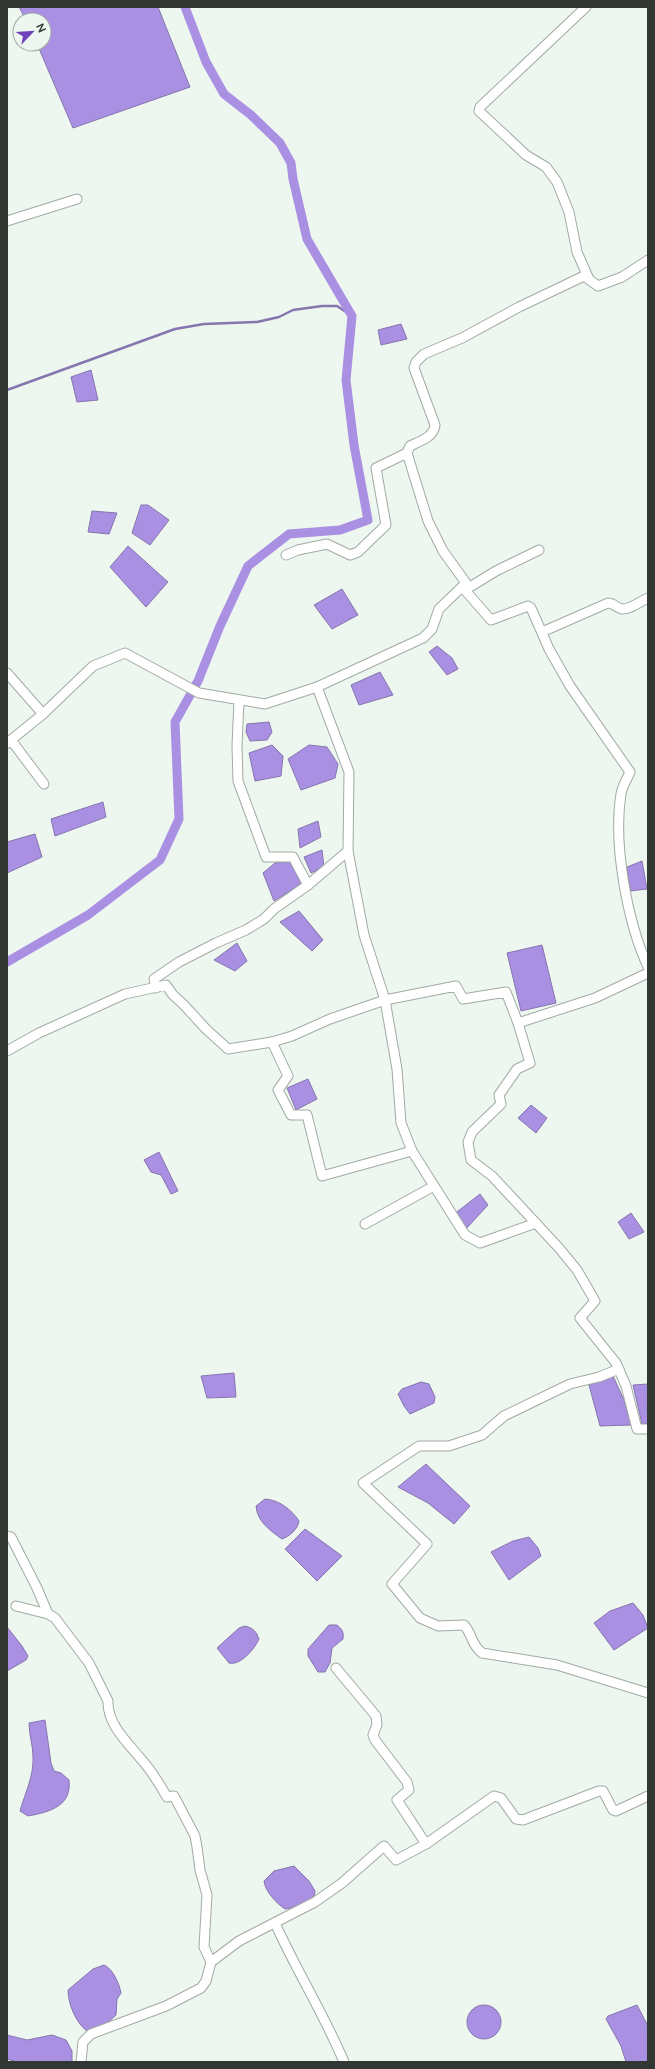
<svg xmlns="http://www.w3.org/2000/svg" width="655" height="2069" font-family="Lato,sans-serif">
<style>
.water{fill:#a990e3;stroke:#8675ae}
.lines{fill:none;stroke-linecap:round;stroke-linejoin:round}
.stream{stroke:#8675ae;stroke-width:2.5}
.canal{stroke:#a990e3;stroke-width:9}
.minor-casing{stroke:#a1aaa4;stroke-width:11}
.minor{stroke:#fff;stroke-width:9}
</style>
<rect width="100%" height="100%" fill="#edf6ef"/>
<g class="water">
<path d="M19,7H158L190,87L73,128L37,44H44V20H26Z"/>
<path d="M401,324L407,339L381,345L378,330Z"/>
<path d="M91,370L98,400L77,402L71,377Z"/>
<path d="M141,505H148L169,520L150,545L132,533Z"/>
<path d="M92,511L117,513L109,534L88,532Z"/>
<path d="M128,546L168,582L146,607L110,567Z"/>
<path d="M342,589L358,615L332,629L314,605Z"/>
<path d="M437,646L452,658L458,669L447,675L429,652Z"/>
<path d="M380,672L393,695L359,705L351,685Z"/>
<path d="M269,722L272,732L267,740L250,741L246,732L247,724Z"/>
<path d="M272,745L283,756L281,776L255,781L249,753Z"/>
<path d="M309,745L327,747L338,764L335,778L301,790L288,759Z"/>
<path d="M103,802L106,817L55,836L51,819Z"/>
<path d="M318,821L321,837L300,848L298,829Z"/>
<path d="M35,834L42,857L7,873V842Z"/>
<path d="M322,850L324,867L311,873L304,857Z"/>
<path d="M289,861L303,883L274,901L263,873L275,863Z"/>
<path d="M642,861L647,889L630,891L627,867Z"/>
<path d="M299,911L323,940L312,951L280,922Z"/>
<path d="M237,943L247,961L235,971L214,960Z"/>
<path d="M542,945L556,1003L521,1011L507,953Z"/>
<path d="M308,1079L317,1099L296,1110L287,1088Z"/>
<path d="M531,1105L547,1118L536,1133L518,1118Z"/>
<path d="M159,1152L178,1191L171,1194L161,1175L151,1172L144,1160Z"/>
<path d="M480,1194L488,1205L464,1231L453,1215Z"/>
<path d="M631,1213L644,1232L629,1239L618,1222Z"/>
<path d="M234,1373L236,1397L207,1398L201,1376Z"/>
<path d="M613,1376L624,1400L631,1425L600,1426L589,1385Z"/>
<path d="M421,1382L429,1384L435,1397L434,1403L410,1414L404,1406L398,1394L402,1389Z"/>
<path d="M648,1384V1424H642L633,1385Z"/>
<path d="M426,1464L470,1506L454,1524L428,1503L398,1487Z"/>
<path d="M265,1499C279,1500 291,1509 299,1521C298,1529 290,1536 282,1539C271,1531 257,1522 256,1506Z"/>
<path d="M305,1529L342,1556L317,1581L285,1549Z"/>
<path d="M529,1537L538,1548L541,1556L509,1580L491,1552L513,1541Z"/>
<path d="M633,1603L643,1615L648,1628L614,1650L594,1623L610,1611Z"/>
<path d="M329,1625H337C342,1629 344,1632 343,1639L332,1648L330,1663L325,1672H318L308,1656V1649Z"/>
<path d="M245,1626C253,1628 256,1631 259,1639C255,1648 241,1666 229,1663L217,1648L239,1628Z"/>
<path d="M7,1627L22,1646L28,1656L26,1660L7,1671Z"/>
<path d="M45,1720L51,1763L54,1771L61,1773L69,1780C72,1806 50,1812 28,1816L20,1811C25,1793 34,1776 33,1757C33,1745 29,1735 29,1723Z"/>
<path d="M294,1866L309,1881L315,1891L314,1897C305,1902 295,1908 285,1909C276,1903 265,1891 264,1881L274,1871Z"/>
<path d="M104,1965C113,1969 119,1983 121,1993L117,1999L116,2015L105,2025L87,2031C76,2023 68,2004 68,1990L93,1969Z"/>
<path d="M637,2005L648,2026V2062H626L621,2046L606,2019L608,2016Z"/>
<circle cx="484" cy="2022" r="17"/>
<path d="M7,2035L27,2040L52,2035L66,2040L72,2051V2062H17L7,2059Z"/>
</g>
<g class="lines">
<path class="stream" d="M7,390L175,329L204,324L257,322L279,317L293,310L322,306H337L352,316"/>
<path class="canal" d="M7,962L88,915L160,860L179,819L175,722L198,681L220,626L248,566L289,534L340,530L368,520L354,445L346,380L352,316L307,239L293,179L291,163L280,143L251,115L224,94L206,62L185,7"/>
<g class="minor-casing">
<g id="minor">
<path d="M586,7L480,107L479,111L526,155L546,167L557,182L569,212L577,252L588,277"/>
<path d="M7,221L77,199"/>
<path d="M407,453L410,446C420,441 434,437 435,425L414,368L416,362L424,354L462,338L519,307L584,276L598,286L622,277L648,260"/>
<path d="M463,588L491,620L528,606L531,608L549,649L570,686L630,772C627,779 622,787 621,794C613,844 627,921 648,967"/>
<path d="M465,590L496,571L539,550"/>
<path d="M542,632L608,603C614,603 616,608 622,609C629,610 641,601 648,598"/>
<path d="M7,673L43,714"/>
<path d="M317,687L349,772L348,851"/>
<path d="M239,700L237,746L238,781L266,857H293L308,885L348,851L364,935L385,1000L397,1069L401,1123L412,1151"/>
<path d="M11,740L43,714L93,666L125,653L199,693L265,704L317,687L423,638L432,629L439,609L466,583L443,551L428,521L407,453L376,468L386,525L358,552L350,555L327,544L298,550L286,555"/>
<path d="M8,743L11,740L44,784"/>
<path d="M156,988L154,979L179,962L216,943L246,930L264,919L274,909L308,885"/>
<path d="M518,1023L530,1063L517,1069L499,1095L501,1104L472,1132L468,1142L471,1160L492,1176L559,1248L577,1270L595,1301L580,1318L616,1363L626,1386L637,1429H648"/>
<path d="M272,1042L288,1076L278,1090L291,1115H307L322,1176L412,1151L465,1235L480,1243L536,1223"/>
<path d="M7,1051L39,1033L125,994L166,985L173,995L183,1004L206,1029L228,1049L272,1042L292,1036L330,1019L385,1000L456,986L463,999L506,992L518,1023L595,998L648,973"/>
<path d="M365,1224L434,1186"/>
<path d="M619,1369L599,1377L570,1384L504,1416L482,1435L449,1446H419L363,1483L427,1544L392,1584L420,1618L438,1626L464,1625C473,1635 470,1643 482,1653L557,1665L648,1693"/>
<path d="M7,1536L11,1537L37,1588L48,1614"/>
<path d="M16,1606L48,1614L55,1618L89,1663L108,1701C107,1724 127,1742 141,1759C151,1770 159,1783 167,1797L174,1796L195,1836L197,1847L200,1870L207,1895L204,1947L211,1962"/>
<path d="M336,1668L376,1716L377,1725L373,1735L375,1740L407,1782L409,1790L397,1800L426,1844"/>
<path d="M275,1923C296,1970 324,2014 344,2062"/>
<path d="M81,2062L83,2042L91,2034L166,2006L201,1988L206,1981L211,1962L239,1941L315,1902L342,1883L384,1846L396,1860L426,1844L494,1796L501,1798L516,1819L523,1820L599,1791H603L613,1810L616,1811L648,1796"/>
</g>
</g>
<use href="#minor" class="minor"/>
</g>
<rect width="655" height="2069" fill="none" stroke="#333734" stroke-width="16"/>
<g transform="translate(32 32) rotate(65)"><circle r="19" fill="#edf6ef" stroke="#a3aaa4"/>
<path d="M0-3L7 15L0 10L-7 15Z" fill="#7041b9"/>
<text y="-6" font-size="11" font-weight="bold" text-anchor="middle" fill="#333734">N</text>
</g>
</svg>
